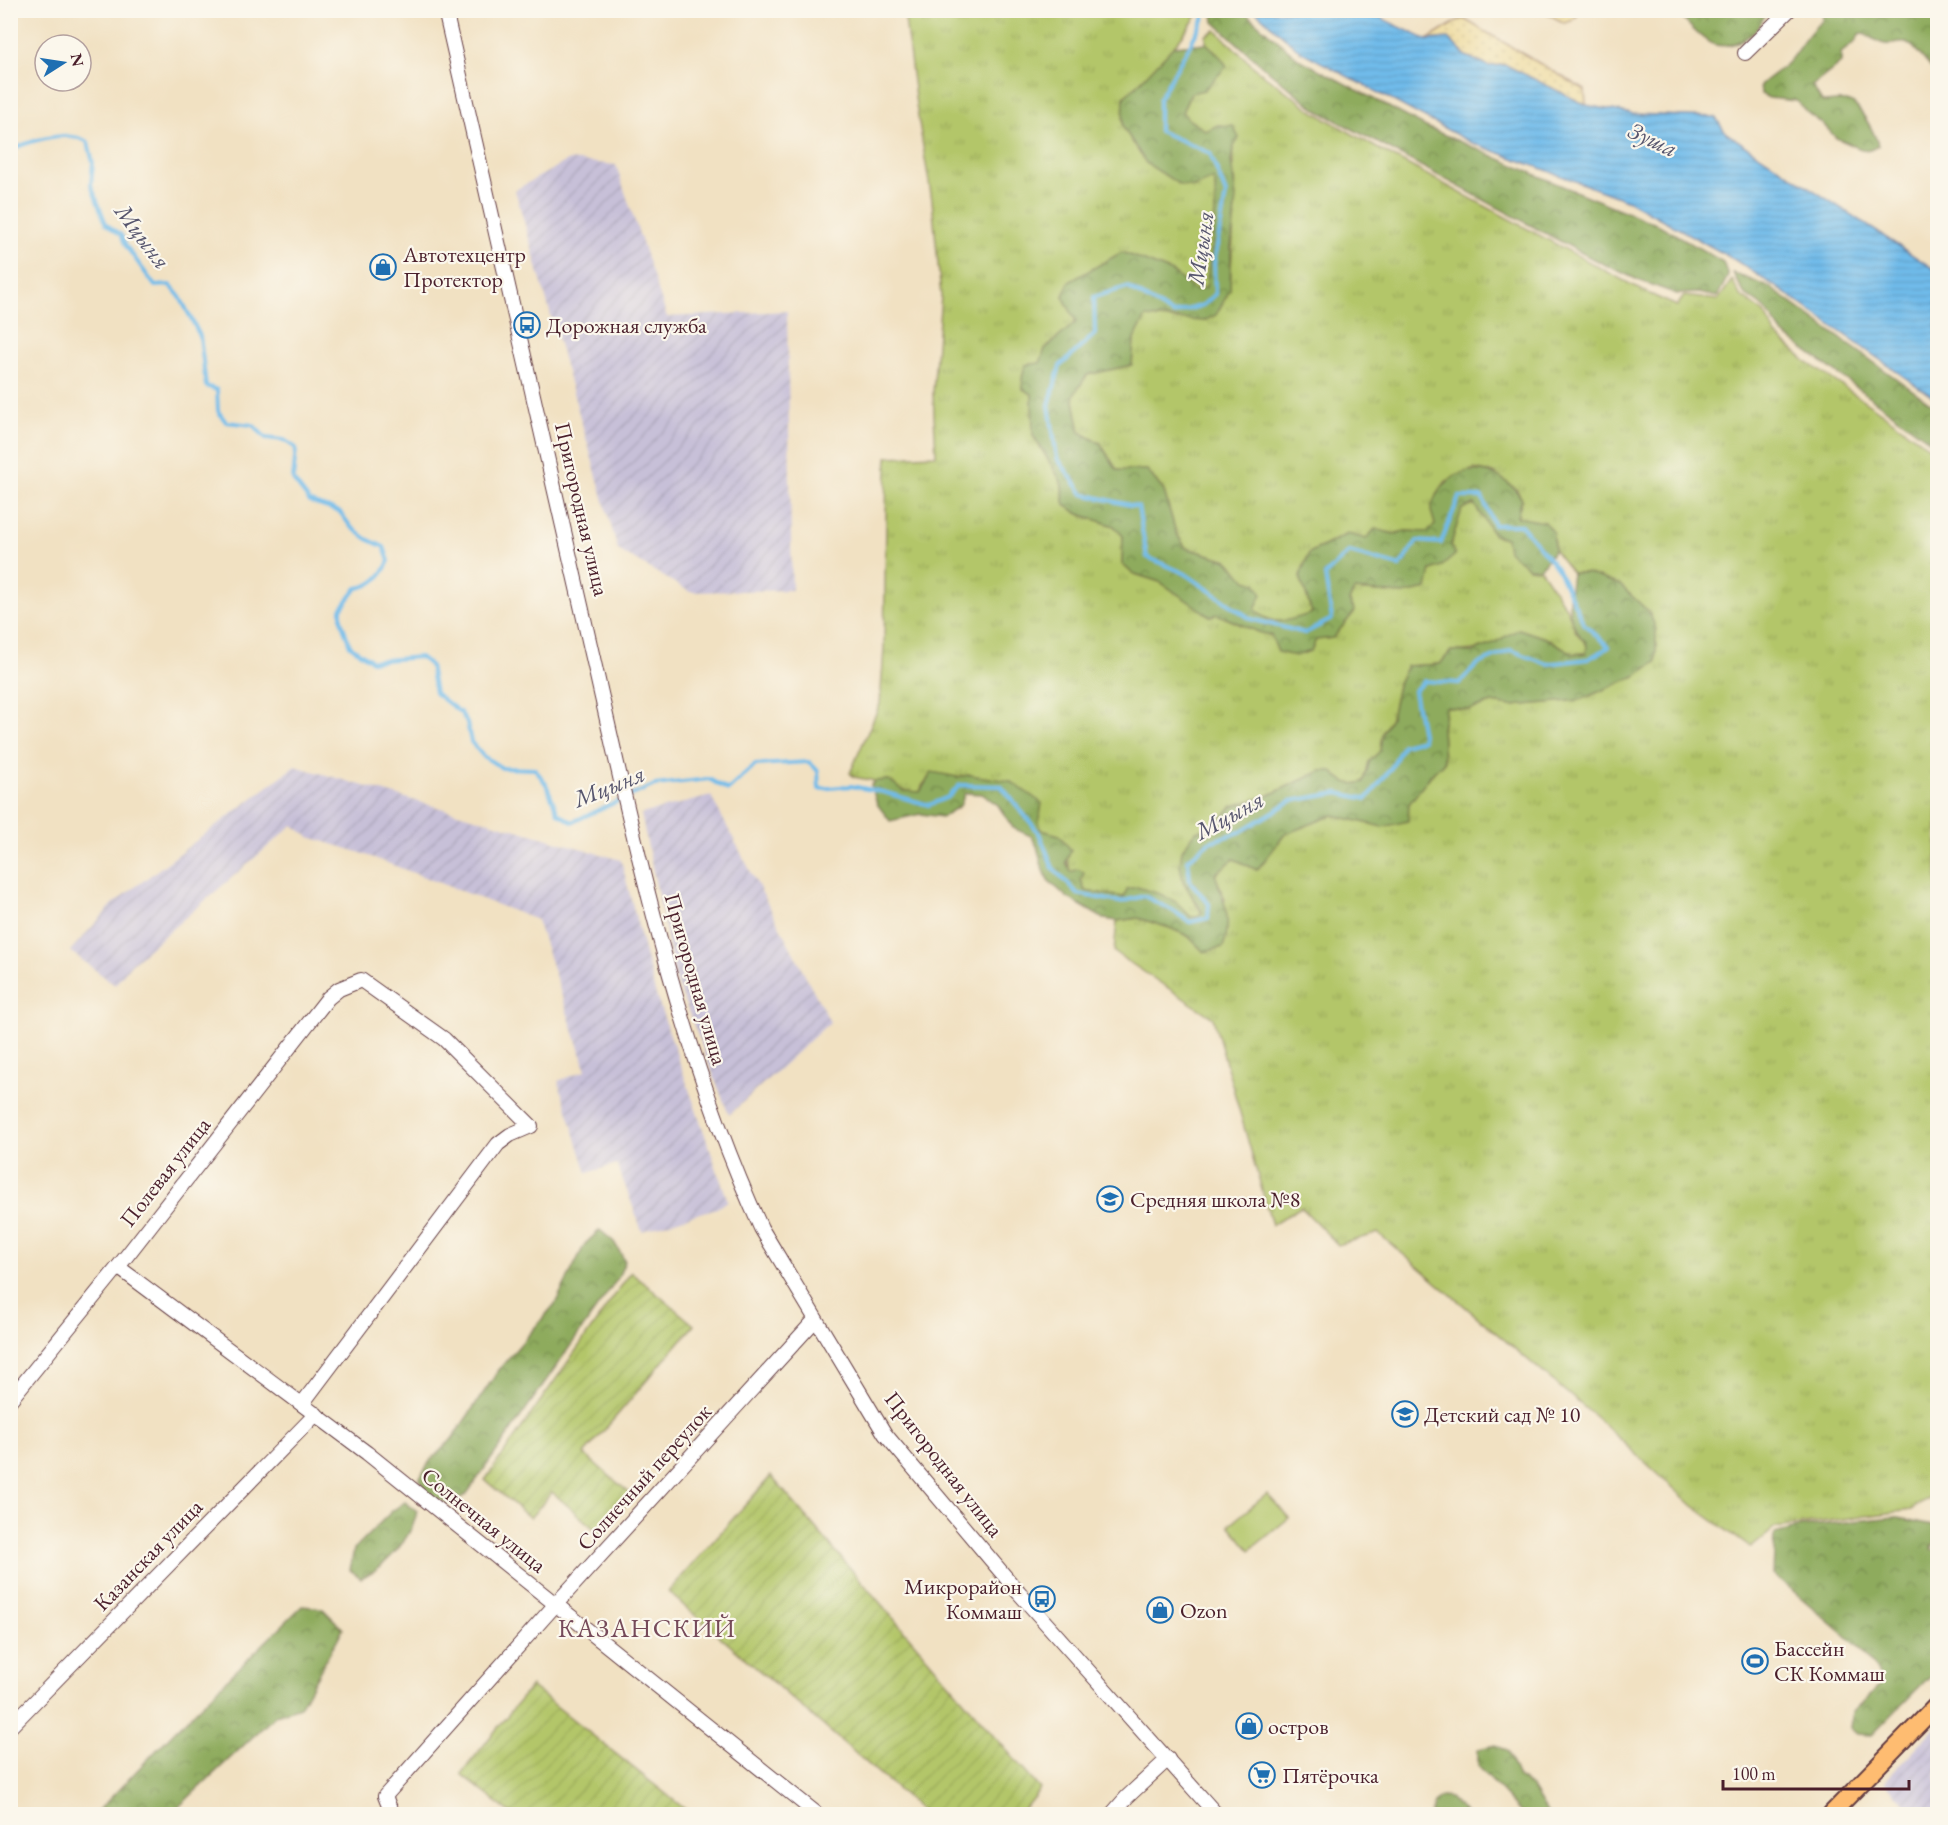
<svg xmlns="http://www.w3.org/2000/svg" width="1948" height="1825" font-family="'EB Garamond',serif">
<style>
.industrial{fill:url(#industrial-furrows)}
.grass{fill:url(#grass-tufts);stroke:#7e724a;stroke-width:1.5}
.forest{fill:url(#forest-crowns);stroke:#6c6544;stroke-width:1.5}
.sand{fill:url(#sand-dots);stroke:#9c7c64;stroke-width:1.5}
.park{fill:#b3c669;stroke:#7e724a;stroke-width:1.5}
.garden{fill:url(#garden-furrows);stroke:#7e724a;stroke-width:1.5}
.water{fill:url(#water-rules);stroke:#5d6d8a;stroke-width:1.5}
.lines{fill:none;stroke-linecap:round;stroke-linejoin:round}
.stream{stroke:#70bbea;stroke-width:4}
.minor-casing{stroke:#633c42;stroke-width:16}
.major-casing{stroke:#633c42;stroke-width:20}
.minor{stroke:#fff;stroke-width:14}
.major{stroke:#febc71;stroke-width:16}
.labels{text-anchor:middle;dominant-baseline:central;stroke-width:4.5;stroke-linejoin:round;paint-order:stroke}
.poi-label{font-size:22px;fill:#4a1f2b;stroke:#fbf7ec;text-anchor:start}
.street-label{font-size:22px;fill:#4a1f2b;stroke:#fbf7ec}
.water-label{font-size:24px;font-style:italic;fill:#57566e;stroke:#fbf7ec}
.quarter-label{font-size:26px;letter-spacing:1.5px;fill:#764a5a;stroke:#fbf7ec}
</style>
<defs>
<pattern id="industrial-furrows" width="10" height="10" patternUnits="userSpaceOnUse" patternTransform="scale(1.5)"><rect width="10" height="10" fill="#c7c0d8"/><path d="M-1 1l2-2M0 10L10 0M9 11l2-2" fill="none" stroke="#aca5ba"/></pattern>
<pattern id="grass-tufts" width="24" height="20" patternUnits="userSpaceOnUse" patternTransform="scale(1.5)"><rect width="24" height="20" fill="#b3c669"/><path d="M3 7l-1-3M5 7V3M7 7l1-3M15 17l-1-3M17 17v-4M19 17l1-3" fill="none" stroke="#9baa5b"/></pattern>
<pattern id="forest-crowns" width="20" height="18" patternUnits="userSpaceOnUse" patternTransform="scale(1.5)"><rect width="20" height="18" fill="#8eab5d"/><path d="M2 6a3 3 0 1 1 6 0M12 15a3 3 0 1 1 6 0" fill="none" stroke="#768b4d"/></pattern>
<pattern id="sand-dots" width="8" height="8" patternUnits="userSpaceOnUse" patternTransform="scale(1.5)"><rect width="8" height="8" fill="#eeda9e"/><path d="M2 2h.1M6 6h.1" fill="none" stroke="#cebb88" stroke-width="1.8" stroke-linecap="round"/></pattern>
<pattern id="garden-furrows" width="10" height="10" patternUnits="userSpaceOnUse" patternTransform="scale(1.5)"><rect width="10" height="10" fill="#b3c669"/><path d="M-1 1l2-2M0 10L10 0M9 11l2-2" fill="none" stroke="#9baa5b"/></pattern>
<pattern id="water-rules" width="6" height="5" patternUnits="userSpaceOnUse" patternTransform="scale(1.5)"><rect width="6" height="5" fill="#70bbea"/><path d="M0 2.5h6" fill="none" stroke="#62a0c9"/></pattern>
</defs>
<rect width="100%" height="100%" fill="#fbf7ec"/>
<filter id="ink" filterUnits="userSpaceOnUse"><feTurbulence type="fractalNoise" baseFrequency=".0167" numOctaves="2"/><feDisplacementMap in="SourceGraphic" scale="12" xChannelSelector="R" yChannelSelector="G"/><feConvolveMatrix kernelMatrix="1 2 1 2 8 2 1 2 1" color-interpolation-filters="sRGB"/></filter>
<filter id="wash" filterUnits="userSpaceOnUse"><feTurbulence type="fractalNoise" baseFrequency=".008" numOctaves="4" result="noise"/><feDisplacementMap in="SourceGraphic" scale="24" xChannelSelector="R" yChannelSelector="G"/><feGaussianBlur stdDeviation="1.35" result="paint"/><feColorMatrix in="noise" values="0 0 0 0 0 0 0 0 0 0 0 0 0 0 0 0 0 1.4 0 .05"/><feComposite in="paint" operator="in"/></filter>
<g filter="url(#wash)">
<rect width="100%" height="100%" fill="#f1e1c2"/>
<g class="industrial">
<path d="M569,160L616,165L667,317L787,311L792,590L690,592L618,550L515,190Z"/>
<path d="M295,766L621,860L655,992L728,1201L717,1208L642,1231L617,1164L587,1173L558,1081L586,1070L537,920L361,853L309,837L293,825L131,964L115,985L70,951L114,903Z"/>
<path d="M711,796L830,1022L729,1115L676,980L641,814Z"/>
<path d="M1937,1725V1814H1916L1884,1782Z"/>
</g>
<g class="grass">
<path d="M904,11H1200C1179,43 1153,72 1124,97L1123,127L1146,163L1194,187L1213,179C1221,193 1208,267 1206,288L1194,290L1172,272L1122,252L1069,283L1063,296L1076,321L1065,333L1032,394L1033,435L1061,481L1065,505L1079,514L1114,526L1123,536L1122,564L1132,573L1160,582L1211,616L1217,614C1231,620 1246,628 1261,633C1283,639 1311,641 1333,638L1355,611L1349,601L1354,590L1404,594L1431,570L1442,566L1451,544L1462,508L1474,504L1494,535L1506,538L1529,568L1540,569L1567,609L1576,632L1587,645L1586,653L1574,654L1548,639L1519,629C1495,645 1481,652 1451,651L1440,664L1407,666L1399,681L1391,718L1382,734L1380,752L1369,762L1364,782C1348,787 1343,781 1331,771H1321L1267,796L1231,807L1214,827L1183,881L1202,913L1197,917H1191L1176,902L1102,895L1085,891L1081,880L1071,872L1059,835L1041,830L1039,822L970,775L957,777L932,773L922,786L920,792L904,791L889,780L875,781L854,777L850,773L880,704L884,649L887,457L936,455L933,393L941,296L932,200L916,105Z"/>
<path d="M1216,30L1257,70L1316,113L1377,148L1645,292L1677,306L1684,296L1718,300L1732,280L1740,295L1764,313L1776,335L1808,363L1878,410L1937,453V1491L1911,1510L1775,1528L1751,1548L1693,1506L1598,1419L1378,1233L1338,1245L1301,1207L1272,1225L1213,1018L1114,952L1117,921L1138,918L1170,928L1188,936L1204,952L1225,899L1215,875L1234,858L1257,870L1285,834L1333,815L1383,827L1408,804L1431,775L1444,762L1442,728L1446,707L1470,710L1492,703L1512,706L1580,700L1635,676L1656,662L1587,573H1572L1554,550L1553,532L1517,517L1522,499L1516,489L1493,473L1474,469L1446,481L1436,495L1435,525L1427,532L1405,531L1394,534L1375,529L1366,539L1347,534L1309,553L1300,576L1312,613C1291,620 1271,629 1255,609L1256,583L1246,580L1227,560L1186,548L1176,533L1164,491L1147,470H1117L1100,443L1080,432L1073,396L1087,375L1132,365L1134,339L1146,317L1180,320L1230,290C1231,260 1234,230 1235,200C1236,182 1231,165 1233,148L1218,125L1206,131L1189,120L1182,112L1191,93C1215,88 1214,76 1219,55L1206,43V35Z"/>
</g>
<g class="forest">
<path d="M1213,11H1243L1299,59L1424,126L1555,183L1661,226L1723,262L1728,276L1717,297L1699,293L1677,294L1638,280L1593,259L1317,110L1261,65L1214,22Z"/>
<path d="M1675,11H1768C1764,16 1762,22 1758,27C1748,39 1726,51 1711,43C1699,38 1685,20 1675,11Z"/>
<path d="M1823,11H1937V74C1928,66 1921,55 1912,46C1904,39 1894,46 1885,44C1875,42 1870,35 1860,33L1855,42L1841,53V63L1812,86L1822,102C1830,102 1843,99 1850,102C1861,107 1876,135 1878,146L1870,150L1861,149L1836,138L1824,125L1809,114L1796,101L1769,98L1761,94L1760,85C1769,76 1780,71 1789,61C1801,47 1807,32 1822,21Z"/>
<path d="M1206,43L1219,55L1227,66L1204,90L1191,93L1182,112L1189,120L1206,131L1218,125L1233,126L1239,138L1233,148L1231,161L1236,197L1231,248L1230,290L1216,315L1204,321L1146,317L1134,339L1132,365L1087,375L1073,396L1080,432L1100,443L1117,470H1147L1164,491L1176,533L1186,548L1227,560L1246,580L1256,583L1262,594L1255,609C1271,629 1291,620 1312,613L1300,576L1309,553L1348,534L1366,539L1375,529L1394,534L1405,531L1427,532L1435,525C1434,520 1432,515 1431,511C1431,504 1436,495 1440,490C1464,458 1503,469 1522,499L1517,517L1544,522L1553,532L1554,550L1540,569L1529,568L1508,551L1506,538L1494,535L1474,504L1462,509L1451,544L1455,555L1442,566L1431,570L1427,589L1404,594L1354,590L1349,601L1355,611L1333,638L1316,640L1311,651L1296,656L1278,652L1271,635L1261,633L1217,614L1211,617L1160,582L1132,573L1122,564L1123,536L1114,526L1079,514L1065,505L1061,481L1033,435L1032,394L1023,389L1022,378L1025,365L1040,363L1045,349L1076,322L1063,296L1069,282L1122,252L1172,272L1194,290L1206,288C1208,267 1221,192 1213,179L1194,187L1180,185L1146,163L1123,127L1124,97L1137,85L1174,46Z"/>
<path d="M1733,273L1769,287L1937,408V446L1782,333L1765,308L1744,293Z"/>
<path d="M1572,573H1587L1620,585L1649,612L1656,629V662L1635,676L1580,700L1512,706L1492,703L1470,710L1446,707L1442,728L1444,762L1431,775L1409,804L1408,821L1383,827L1333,815L1285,834L1257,870L1234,859L1215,874C1224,900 1233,920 1223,947L1204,952L1188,936L1170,928L1138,918L1117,921L1104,919L1068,898L1048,880L1041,863L1037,846L1031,836L1013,828L998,805L982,794L965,793L960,806L942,817L921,814L890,821L877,804L871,785L875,781L889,780L904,791L920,792L932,772L957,777L970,775L1010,781L1042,803L1039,822L1041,830L1059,835L1071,850L1066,862L1071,872L1078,869L1084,873L1081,880L1085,891L1124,897L1127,889L1137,887L1160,894L1176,902L1191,917H1197L1202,912L1183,881L1180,865L1182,850L1196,831L1214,827L1231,807L1267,796L1321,771H1331C1343,781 1348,787 1364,782L1369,762L1380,751L1382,734L1391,718L1399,681L1407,666L1440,664L1451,651L1471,652L1488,646L1519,629L1548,639L1574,654L1586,653L1587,645C1564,617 1568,606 1572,573Z"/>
<path d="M600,1230L614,1242L625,1261L618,1278L466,1495L448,1504L426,1493L419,1479L430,1461L452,1439L501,1367L555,1304L585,1244Z"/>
<path d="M405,1502L417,1511C414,1532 395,1555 378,1568C373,1572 367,1575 361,1578L350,1570L354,1549L392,1511Z"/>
<path d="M1894,1517L1933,1525L1937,1536L1932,1550L1938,1551L1937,1669L1872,1735L1857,1734L1850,1728L1852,1713L1882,1683L1872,1664L1858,1646L1773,1574L1775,1534L1800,1527Z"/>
<path d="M302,1606L322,1608L343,1629L300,1707L276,1715L171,1814H95L175,1731Z"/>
<path d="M1495,1745L1507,1751L1518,1777L1532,1788L1548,1814H1522L1478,1766V1749Z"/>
<path d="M1442,1797L1450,1798L1466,1814H1430L1434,1803Z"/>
</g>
<g class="sand">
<path d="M1547,10L1574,11L1577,16L1571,21L1564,23L1546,13Z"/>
<path d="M1462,18L1585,90L1586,105L1506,65L1488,66L1466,56L1448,38L1427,40Z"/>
</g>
<path class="park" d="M1267,1494L1289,1518L1250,1550L1229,1525Z"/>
<g class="garden">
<path d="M631,1272L694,1325L584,1454L633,1496L600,1534L552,1492L530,1518L485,1480Z"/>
<path d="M771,1476L1040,1789L1020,1814H926L668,1592Z"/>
<path d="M531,1686L691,1814H511L461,1774Z"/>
</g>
<path class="water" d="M1255,11H1377L1383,19L1427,40L1448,38L1466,56L1488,66L1506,65L1586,105L1633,114L1715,117L1726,133L1937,271V400L1787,294L1735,260L1629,201L1470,142L1300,51Z"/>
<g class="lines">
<g class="stream">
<path d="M10,150C33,140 66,129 88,142L93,163L91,185L106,224L121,235L126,246L155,286L170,285L180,297L200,336L206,386L217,390L218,411L226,422L253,425L266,438L284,440L296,448L293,480L310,502L340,512L351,527L367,539L384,547L389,561C382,576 373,586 357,588L341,609V620L350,646L372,661L420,657L430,665L435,693L461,713L467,723L471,742L483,756L502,768L535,769L546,784L558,813L572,822L621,800"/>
<path d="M628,797L655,785L709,779L728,790L755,765L809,762L818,771L819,789L851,786L883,792L929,805L948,797L960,785L1001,786L1039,833L1053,868L1078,894L1120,902L1144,896L1172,910L1190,922L1208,918L1209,904L1190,881L1188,860L1209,842L1240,832L1291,801L1338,793L1367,799L1391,768L1403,745L1423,740L1414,691L1424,681L1459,683L1478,664L1511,650L1547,664L1588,659L1609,647L1584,624L1557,568L1521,525H1494L1482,497H1459L1441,543L1417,541L1400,566L1349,552L1325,575L1332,619L1305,633L1251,619L1184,573L1147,557L1138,507L1083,494L1057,458L1049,405L1060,366L1095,334L1094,297L1127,287L1173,314L1203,305L1215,294L1214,264L1226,194L1210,153L1159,131V99L1190,45L1203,20L1205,10"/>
</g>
</g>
</g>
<g filter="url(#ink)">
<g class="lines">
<g class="minor-casing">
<g id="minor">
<path d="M445,10C495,226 544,442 593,658C637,852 678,1047 761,1228L885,1434L1019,1593L1216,1814"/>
<path d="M1745,53L1789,10"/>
<path d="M118,1267L367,1453L817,1814"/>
<path d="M10,1400L118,1267L328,998L339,989L361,980L444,1039L531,1126L510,1135L498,1144L302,1404"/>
<path d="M10,1727L316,1414"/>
<path d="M395,1814L391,1811L385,1796L556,1604L815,1320"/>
<path d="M1112,1814L1127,1797L1168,1759"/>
</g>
</g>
<g class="major-casing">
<path id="major" d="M1831,1814L1938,1704"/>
</g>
<use href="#minor" class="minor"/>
<use href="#major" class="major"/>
</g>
</g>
<defs>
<g id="shop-ring" transform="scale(1.35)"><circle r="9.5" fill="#fbf7ec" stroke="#1f6fb2" stroke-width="1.5"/><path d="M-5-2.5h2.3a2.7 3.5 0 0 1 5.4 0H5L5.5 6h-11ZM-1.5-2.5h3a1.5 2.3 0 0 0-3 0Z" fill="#1f6fb2"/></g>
<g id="bus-ring" transform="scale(1.35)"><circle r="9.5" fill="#fbf7ec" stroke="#1f6fb2" stroke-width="1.5"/><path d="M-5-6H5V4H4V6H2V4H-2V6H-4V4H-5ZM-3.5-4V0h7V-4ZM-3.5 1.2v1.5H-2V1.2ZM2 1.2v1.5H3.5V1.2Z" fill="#1f6fb2"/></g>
<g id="school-ring" transform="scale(1.35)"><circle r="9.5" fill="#fbf7ec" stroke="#1f6fb2" stroke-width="1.5"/><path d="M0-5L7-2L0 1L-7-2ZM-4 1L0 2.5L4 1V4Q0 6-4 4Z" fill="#1f6fb2"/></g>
<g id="stadium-ring" transform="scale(1.35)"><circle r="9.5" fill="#fbf7ec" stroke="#1f6fb2" stroke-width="1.5"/><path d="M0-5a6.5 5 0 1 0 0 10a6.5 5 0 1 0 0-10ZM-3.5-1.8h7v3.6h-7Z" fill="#1f6fb2"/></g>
<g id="supermarket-ring" transform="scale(1.35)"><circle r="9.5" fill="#fbf7ec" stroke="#1f6fb2" stroke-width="1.5"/><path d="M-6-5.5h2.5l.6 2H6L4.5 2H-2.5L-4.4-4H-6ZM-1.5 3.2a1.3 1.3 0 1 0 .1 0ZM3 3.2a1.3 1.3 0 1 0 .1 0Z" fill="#1f6fb2"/></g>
</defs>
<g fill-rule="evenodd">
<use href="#shop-ring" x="383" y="267"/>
<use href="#bus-ring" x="527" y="325"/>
<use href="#school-ring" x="1110" y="1199"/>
<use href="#school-ring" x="1405" y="1414"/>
<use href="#bus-ring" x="1042" y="1599"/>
<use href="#shop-ring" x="1160" y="1610"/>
<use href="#stadium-ring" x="1755" y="1661"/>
<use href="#shop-ring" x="1249" y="1726"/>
<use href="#supermarket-ring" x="1262" y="1775"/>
</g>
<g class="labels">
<g class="poi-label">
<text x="403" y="254">Автотехцентр<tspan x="403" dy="25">Протектор</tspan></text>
<text x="546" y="325">Дорожная служба</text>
<text x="1130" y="1199">Средняя школа №8</text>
<text x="1424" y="1414">Детский сад № 10</text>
<text x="1022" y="1586" text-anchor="end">Микрорайон<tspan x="1022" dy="25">Коммаш</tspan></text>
<text x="1180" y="1610">Ozon</text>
<text x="1774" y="1648">Бассейн<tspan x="1774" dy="25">СК Коммаш</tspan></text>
<text x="1268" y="1726">остров</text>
<text x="1282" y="1775">Пятёрочка</text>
</g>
<g class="street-label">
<text transform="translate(582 509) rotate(77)">Пригородная улица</text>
<text transform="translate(696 979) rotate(74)">Пригородная улица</text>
<text transform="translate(165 1172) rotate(-52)">Полевая улица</text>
<text transform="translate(944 1464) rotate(52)">Пригородная улица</text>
<text transform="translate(644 1477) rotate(-48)">Солнечный переулок</text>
<text transform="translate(484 1520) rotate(39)">Солнечная улица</text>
<text transform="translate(148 1555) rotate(-46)">Казанская улица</text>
</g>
<g class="water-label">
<text transform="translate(1653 139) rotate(25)">Зуша</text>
<text transform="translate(143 236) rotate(53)">Мцыня</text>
<text transform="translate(1200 248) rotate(-82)">Мцыня</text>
<text transform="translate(609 786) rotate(-22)">Мцыня</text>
<text transform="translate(1229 815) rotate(-29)">Мцыня</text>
</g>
<g class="quarter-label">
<text x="647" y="1628">КАЗАНСКИЙ</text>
</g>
</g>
<rect width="1948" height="1825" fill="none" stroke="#fbf7ec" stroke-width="36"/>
<g transform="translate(63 63) rotate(78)"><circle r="28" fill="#fbf7ec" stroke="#b4a19f" stroke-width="1.5"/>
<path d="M0-4.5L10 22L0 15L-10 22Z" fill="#1f6fb2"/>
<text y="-9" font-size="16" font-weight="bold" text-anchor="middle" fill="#4a1f2b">N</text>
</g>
<path d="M1723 1780v9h186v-9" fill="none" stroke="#4a1f2b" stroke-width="3"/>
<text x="1732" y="1780" font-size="18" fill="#4a1f2b" stroke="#fbf7ec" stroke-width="4.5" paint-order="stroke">100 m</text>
</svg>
